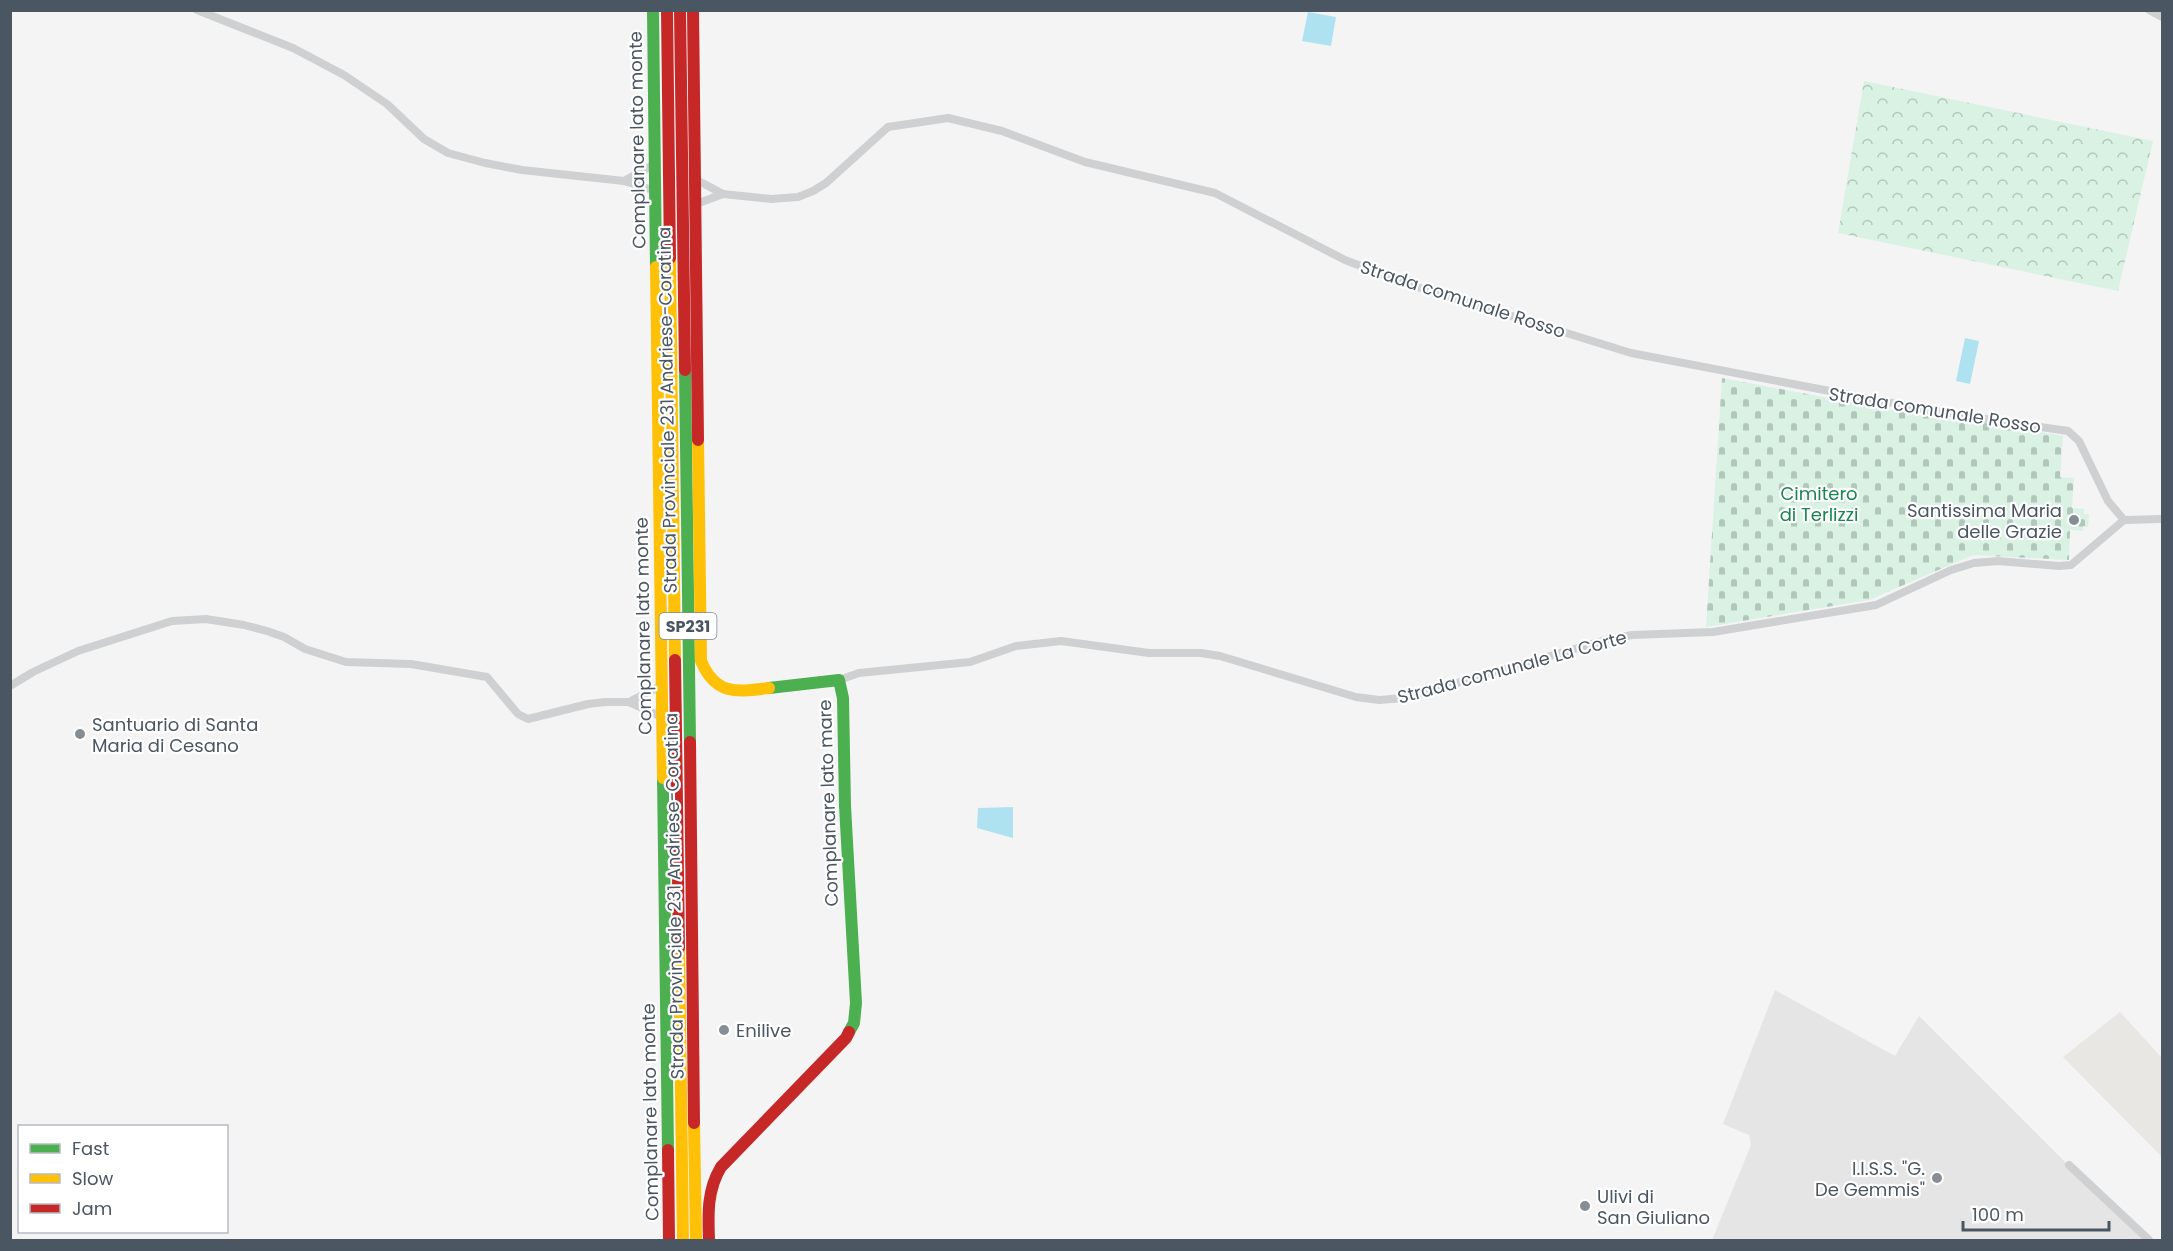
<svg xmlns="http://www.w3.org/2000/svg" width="2173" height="1251" font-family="Poppins,sans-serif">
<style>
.commercial{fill:#e8e7e3}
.education{fill:#e6e5e6}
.forest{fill:url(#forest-crowns)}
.cemetery{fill:url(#cemetery-stones)}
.water{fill:#aee2f0}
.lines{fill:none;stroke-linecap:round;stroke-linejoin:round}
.street{stroke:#ced0d2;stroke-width:8}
.fast{stroke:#4caf50;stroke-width:12}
.slow{stroke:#ffc107;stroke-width:12}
.jam{stroke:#c62828;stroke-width:12}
.poi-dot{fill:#868d94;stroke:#fff;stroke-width:2}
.labels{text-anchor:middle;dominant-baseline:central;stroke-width:4.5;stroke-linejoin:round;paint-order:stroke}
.shield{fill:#fff;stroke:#808990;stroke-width:1.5}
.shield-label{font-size:16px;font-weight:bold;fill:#4a5661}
.street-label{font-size:18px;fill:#4a5661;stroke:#fff}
.park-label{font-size:18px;fill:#17864f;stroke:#fff}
.poi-label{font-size:18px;fill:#4a5661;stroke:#fff;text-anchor:start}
</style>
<defs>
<pattern id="forest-crowns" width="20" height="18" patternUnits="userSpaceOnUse" patternTransform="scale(1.5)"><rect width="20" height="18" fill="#d9f2e3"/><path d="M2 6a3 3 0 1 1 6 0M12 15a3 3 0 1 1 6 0" fill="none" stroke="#b2c7bb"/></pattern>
<pattern id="cemetery-stones" width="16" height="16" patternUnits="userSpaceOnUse" patternTransform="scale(1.5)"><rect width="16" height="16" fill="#d9f2e3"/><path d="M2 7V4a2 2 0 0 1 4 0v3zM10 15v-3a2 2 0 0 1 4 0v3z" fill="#b2c7bb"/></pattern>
</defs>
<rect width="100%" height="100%" fill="#f4f4f4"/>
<path class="commercial" d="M2120,1012L2162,1058V1157L2063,1057Z"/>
<path class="education" d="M1775,990L1895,1056L1919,1016L2143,1240H1712L1751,1145L1749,1135L1723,1124Z"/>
<path class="forest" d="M1864,81L2153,141L2118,291L1838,233Z"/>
<path class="cemetery" d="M1722,378L1918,415L1990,423L2063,436L2060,477L2074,478L2072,508L2084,509V514H2089L2088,527L2083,526V531L2070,530L2069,560L1973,555L1869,600L1706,627Z"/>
<g class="water">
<path d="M1308,12L1336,17L1331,46L1302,41Z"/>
<path d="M1965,338L1979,341L1970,384L1956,381Z"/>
<path d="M1013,807V838L977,828L978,808Z"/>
</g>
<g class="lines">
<g class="street">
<path d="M197,10L293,48L344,75L387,104L424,139L448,153L485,163L522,170L624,181L656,191"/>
<path d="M2149,10L2162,17"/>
<path d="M695,179L723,194L771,199L798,197L813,191L826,183L888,127L948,118L1002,131L1085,162L1215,193L1345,260L1411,285L1631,353L1939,412L2068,431L2079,441L2108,501L2124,520"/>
<path d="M624,181L655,164"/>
<path d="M696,204L723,194"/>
<path d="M2124,520L2162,519"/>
<path d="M839,680L859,673L970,662L1016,646L1061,641L1149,653H1201L1220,656L1356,697L1379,700L1405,698L1609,639L1632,635L1713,632L1876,605L1951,570L1974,563L1998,561L2059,566L2071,565L2124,520"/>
<path d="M10,686L33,672L78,651L172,621L206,619L244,625L267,631L284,637L305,649L346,662L411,664L487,677L518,714L528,719L588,704L605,702H629L662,717"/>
<path d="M629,702L662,685"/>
<path d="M2069,1165L2149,1240"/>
</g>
<g class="fast">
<path d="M653,10L656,267"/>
<path d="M685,370L690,742"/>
<path d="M769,688L839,680L843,698L845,806L856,1003L854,1023L849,1032"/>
<path d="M663,778L668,1150"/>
</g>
<g class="slow">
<path d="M670,258L675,660"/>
<path d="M656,267L663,778"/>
<path d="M698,440L701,661C716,696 737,692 769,688"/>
<path d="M679,948L683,1240"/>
<path d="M694,1123L696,1240"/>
</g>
<g class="jam">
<path d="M667,10L670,258"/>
<path d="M680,10L685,370"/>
<path d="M693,10L698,440"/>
<path d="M675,660L679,948"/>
<path d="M690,742L694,1123"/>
<path d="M668,1150L669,1240"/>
<path d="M709,1240C708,1214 707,1190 721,1167L846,1038L849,1032"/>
</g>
</g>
<g class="poi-dot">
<circle cx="2074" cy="520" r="6"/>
<circle cx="80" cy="734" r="6"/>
<circle cx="724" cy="1030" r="6"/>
<circle cx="1937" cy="1178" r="6"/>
<circle cx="1585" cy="1206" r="6"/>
</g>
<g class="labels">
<rect class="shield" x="659.5" y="613" width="57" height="26" rx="4.5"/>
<g class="shield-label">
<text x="688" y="626">SP231</text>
</g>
<g class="street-label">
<text transform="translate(637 140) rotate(-91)">Complanare lato monte</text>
<text transform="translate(1463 299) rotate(18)">Strada comunale Rosso</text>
<text transform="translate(667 410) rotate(-91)">Strada Provinciale 231 Andriese-Coratina</text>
<text transform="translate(1935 410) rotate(9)">Strada comunale Rosso</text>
<text transform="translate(643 626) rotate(-91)">Complanare lato monte</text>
<text transform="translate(1512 667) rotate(-15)">Strada comunale La Corte</text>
<text transform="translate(828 803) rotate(-92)">Complanare lato mare</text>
<text transform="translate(674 896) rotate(-91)">Strada Provinciale 231 Andriese-Coratina</text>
<text transform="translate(650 1112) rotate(-91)">Complanare lato monte</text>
</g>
<g class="park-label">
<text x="1819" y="493">Cimitero<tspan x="1819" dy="21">di Terlizzi</tspan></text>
</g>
<g class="poi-label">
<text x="2062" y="510" text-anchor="end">Santissima Maria<tspan x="2062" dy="21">delle Grazie</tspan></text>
<text x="92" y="724">Santuario di Santa<tspan x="92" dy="21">Maria di Cesano</tspan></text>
<text x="736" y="1030">Enilive</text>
<text x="1925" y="1168" text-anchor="end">I.I.S.S. "G.<tspan x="1925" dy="21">De Gemmis"</tspan></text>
<text x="1597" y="1196">Ulivi di<tspan x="1597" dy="21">San Giuliano</tspan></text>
</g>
</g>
<rect width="2173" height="1251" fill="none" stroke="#4a5661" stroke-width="24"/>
<rect x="18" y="1125" width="210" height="108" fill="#ffffff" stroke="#b7bbc0" stroke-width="1.5"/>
<rect x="30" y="1144" width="30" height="9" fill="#4caf50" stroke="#b7bbc0" stroke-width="1.5"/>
<text x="72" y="1155" font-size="18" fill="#4a5661">Fast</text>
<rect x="30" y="1174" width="30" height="9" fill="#ffc107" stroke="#b7bbc0" stroke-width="1.5"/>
<text x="72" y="1185" font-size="18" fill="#4a5661">Slow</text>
<rect x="30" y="1204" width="30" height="9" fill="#c62828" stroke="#b7bbc0" stroke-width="1.5"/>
<text x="72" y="1215" font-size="18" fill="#4a5661">Jam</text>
<path d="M1963 1221v9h146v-9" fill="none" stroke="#4a5661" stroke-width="3"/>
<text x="1972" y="1221" font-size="18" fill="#4a5661" stroke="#ffffff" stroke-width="4.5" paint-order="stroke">100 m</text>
</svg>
